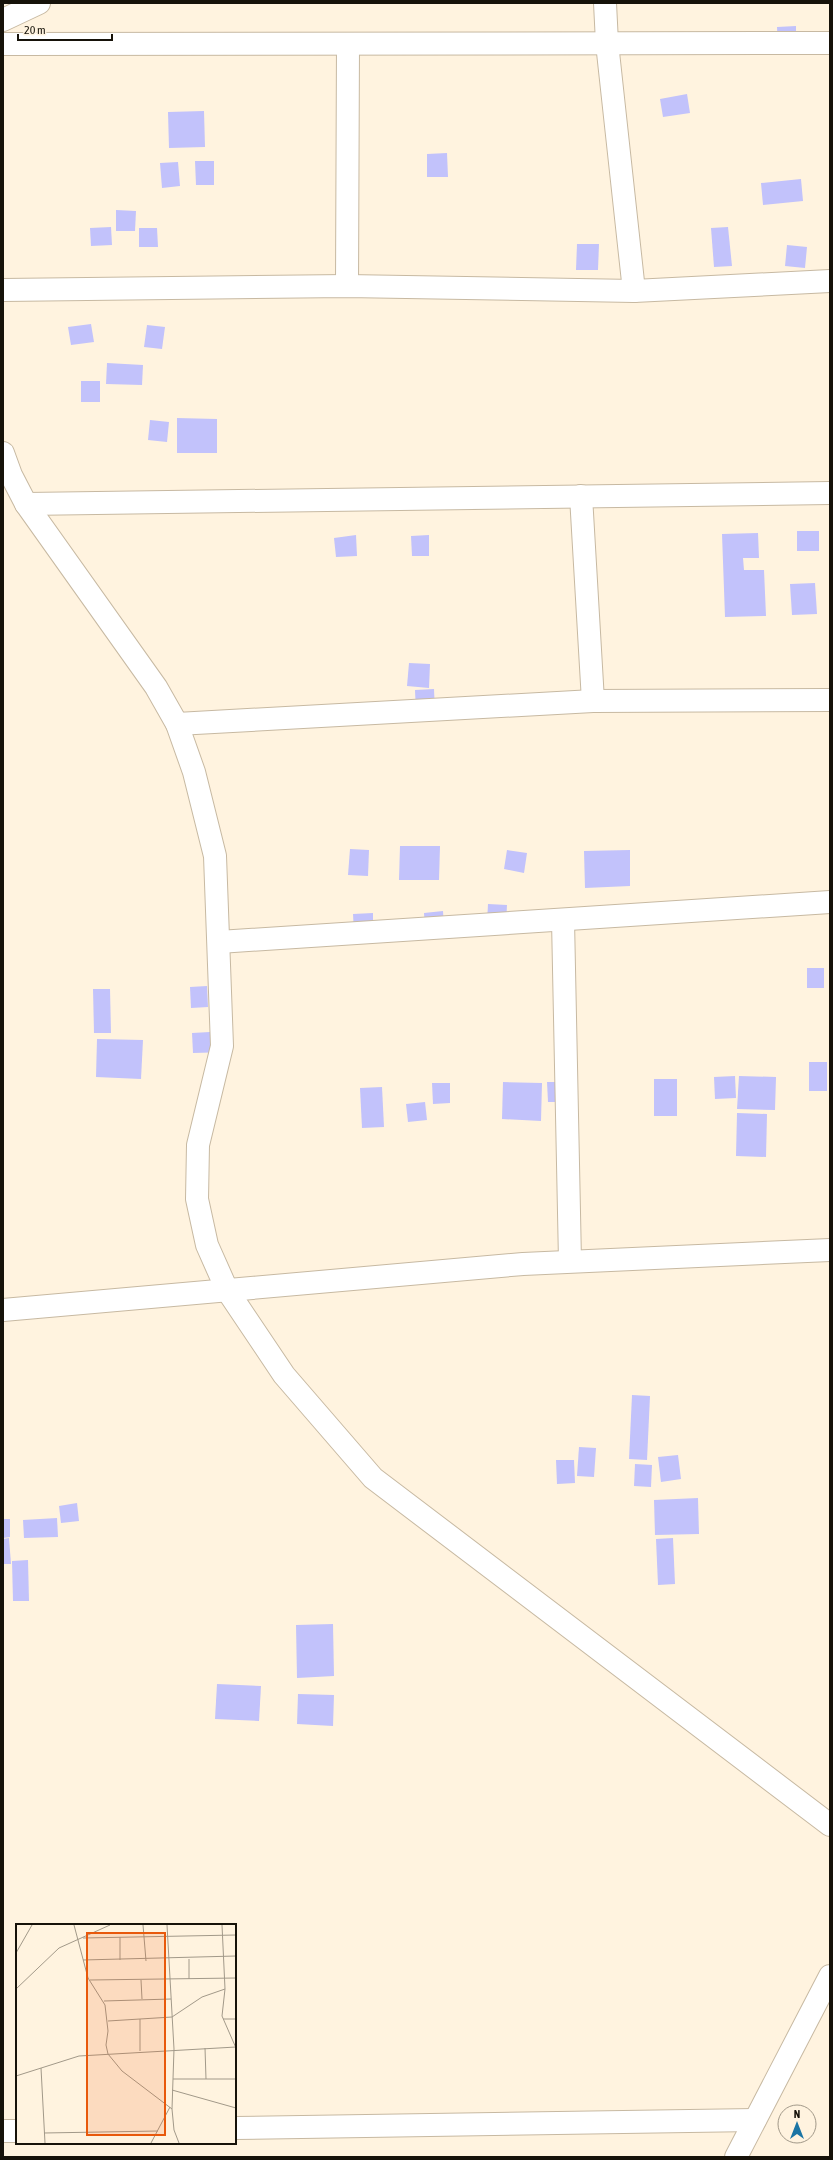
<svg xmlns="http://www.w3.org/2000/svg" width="833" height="2160" font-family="'Asap Condensed',sans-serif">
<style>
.building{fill:#c2c2fb}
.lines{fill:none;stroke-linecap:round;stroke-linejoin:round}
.street-casing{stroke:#c7b9a2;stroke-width:24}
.street{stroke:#fff;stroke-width:22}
.inset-road{fill:none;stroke:#a29989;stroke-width:1}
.view{fill:#e8590c;fill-opacity:0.15;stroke:#e8590c;stroke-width:2}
.inset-edge{fill:none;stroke:#161209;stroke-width:2}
</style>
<rect width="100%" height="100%" fill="#fff3df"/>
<g class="building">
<path d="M796,26V47H778L777,27Z"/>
<path d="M687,94L690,113L663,117L660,99Z"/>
<path d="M204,111L205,147L169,148L168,112Z"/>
<path d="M447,153L448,177H427V154Z"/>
<path d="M195,161H214V185H196Z"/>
<path d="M178,162L180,186L162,188L160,163Z"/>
<path d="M801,179L803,201L763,205L761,183Z"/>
<path d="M116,210L136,211L135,231H116Z"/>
<path d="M111,227L112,245L91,246L90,228Z"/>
<path d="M728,227L732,266L714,267L711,228Z"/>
<path d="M139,228H157L158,247H139Z"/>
<path d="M577,244H599L598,270H576Z"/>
<path d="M787,245L807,247L805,268L785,266Z"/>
<path d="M91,324L94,342L71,345L68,327Z"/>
<path d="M147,325L165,327L162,349L144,347Z"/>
<path d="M107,363L143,365L142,385L106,384Z"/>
<rect x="81" y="381" width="19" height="21"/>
<path d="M177,418L217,419V453H177Z"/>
<path d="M150,420L169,422L167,442L148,440Z"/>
<rect x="797" y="531" width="22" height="20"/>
<path d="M758,533L759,558H743L744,570H764L766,616L725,617L722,534Z"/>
<path d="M356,535L357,556L336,557L334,538Z"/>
<path d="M429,535V556H412L411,536Z"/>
<path d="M815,583L817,614L792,615L790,584Z"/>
<path d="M409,663L430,664L429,688L407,686Z"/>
<path d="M434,689L435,712L416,713L415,690Z"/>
<path d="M400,846H440L439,880H399Z"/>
<path d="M350,849L369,850L368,876L348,875Z"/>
<path d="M507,850L527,853L524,873L504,869Z"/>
<path d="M630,850V886L585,888L584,851Z"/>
<path d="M488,904L507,905L506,924L487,923Z"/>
<path d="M443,911L444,928L425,930L424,913Z"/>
<path d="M373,913V933H354L353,914Z"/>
<rect x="807" y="968" width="17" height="20"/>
<path d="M207,986L208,1007L191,1008L190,987Z"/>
<path d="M93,989H110L111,1033H94Z"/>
<path d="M228,1031L229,1052L193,1053L192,1033Z"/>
<path d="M97,1039L143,1040L141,1079L96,1077Z"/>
<rect x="809" y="1062" width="18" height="29"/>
<path d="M735,1076L736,1098L715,1099L714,1077Z"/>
<path d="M739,1076L776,1077L775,1110L737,1109Z"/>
<rect x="654" y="1079" width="23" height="37"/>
<path d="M503,1082L542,1083L541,1121L502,1119Z"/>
<path d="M547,1082H567V1102H548Z"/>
<path d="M432,1083H450V1103L433,1104Z"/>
<path d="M382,1087L384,1127L362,1128L360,1088Z"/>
<path d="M425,1102L427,1120L408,1122L406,1104Z"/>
<path d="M737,1113L767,1114L766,1157L736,1156Z"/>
<path d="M632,1395L650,1396L647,1460L629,1459Z"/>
<path d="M579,1447L596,1448L594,1477L577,1476Z"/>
<path d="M678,1455L681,1479L661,1482L658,1457Z"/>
<path d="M556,1460H574L575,1483L557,1484Z"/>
<path d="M635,1464L652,1465L651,1487L634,1486Z"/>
<path d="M698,1498L699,1534L655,1535L654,1500Z"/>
<path d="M77,1503L79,1521L61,1523L59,1506Z"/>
<path d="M57,1518L58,1537L24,1538L23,1520Z"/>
<path d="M3,1519H10V1537L3,1538Z"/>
<path d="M9,1538L11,1564H3V1539Z"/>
<path d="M673,1538L675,1584L658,1585L656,1539Z"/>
<path d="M28,1560L29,1601H13L12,1561Z"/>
<path d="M333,1624L334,1676L297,1678L296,1625Z"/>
<path d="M217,1684L261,1686L259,1721L215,1719Z"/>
<path d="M298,1694L334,1695L333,1726L297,1724Z"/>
</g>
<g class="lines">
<g class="street-casing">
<g id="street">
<path d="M605,3L607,43L634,291"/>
<path d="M3,20L39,3"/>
<path d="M3,44L830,43"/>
<path d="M347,286L348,44"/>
<path d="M3,290L347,286L634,291L830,281"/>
<path d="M3,453L11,475L26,504L156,687L177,724L194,772L215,856L222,1046L198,1145L197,1199L207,1245L227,1290L284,1375L373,1478L830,1825"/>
<path d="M581,496L593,701"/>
<path d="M26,504L830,493"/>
<path d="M177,724L593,701L830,700"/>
<path d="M563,920L570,1261"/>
<path d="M219,942L830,902"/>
<path d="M3,1310L523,1264L830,1250"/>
<path d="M235,2128L755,2120"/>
<path d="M3,2131H17"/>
<path d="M736,2157L830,1976"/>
</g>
</g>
<use href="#street" class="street"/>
</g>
<g transform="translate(16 1924)">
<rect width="220" height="220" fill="#fff3df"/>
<path class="inset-road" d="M58,1L72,54L89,81L92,107L90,121L92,130L106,147L156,185M127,1L130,37M151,1L158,125L156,185L158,206L163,219M206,1L209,65L206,92L220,124M67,14L220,11M0,29L16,1M173,35V55M67,36L220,32M104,36V13M74,56L220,54M125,56L126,75M0,65L43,24L94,1M88,77L155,75M124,95V127M207,95H220M92,97L156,93L186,73L209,65M189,124L190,155M25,144L29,219M0,152L63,132L220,123M157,155H220M156,166L220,184M28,209L142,207M135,219L154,183"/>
<path class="view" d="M71,9H149V211H71Z"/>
<rect width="220" height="220" class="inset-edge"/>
</g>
<rect width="833" height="2160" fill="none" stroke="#161209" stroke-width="8"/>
<g transform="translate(797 2124)"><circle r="19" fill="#fff3df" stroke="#a29989"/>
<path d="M0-3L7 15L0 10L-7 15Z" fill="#1b75a4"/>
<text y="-6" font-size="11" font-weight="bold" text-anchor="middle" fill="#161209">N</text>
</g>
<path d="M18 34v6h94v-6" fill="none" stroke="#161209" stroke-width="2"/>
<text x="24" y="34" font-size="12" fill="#161209" stroke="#fff3df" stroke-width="3" paint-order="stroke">20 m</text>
</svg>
